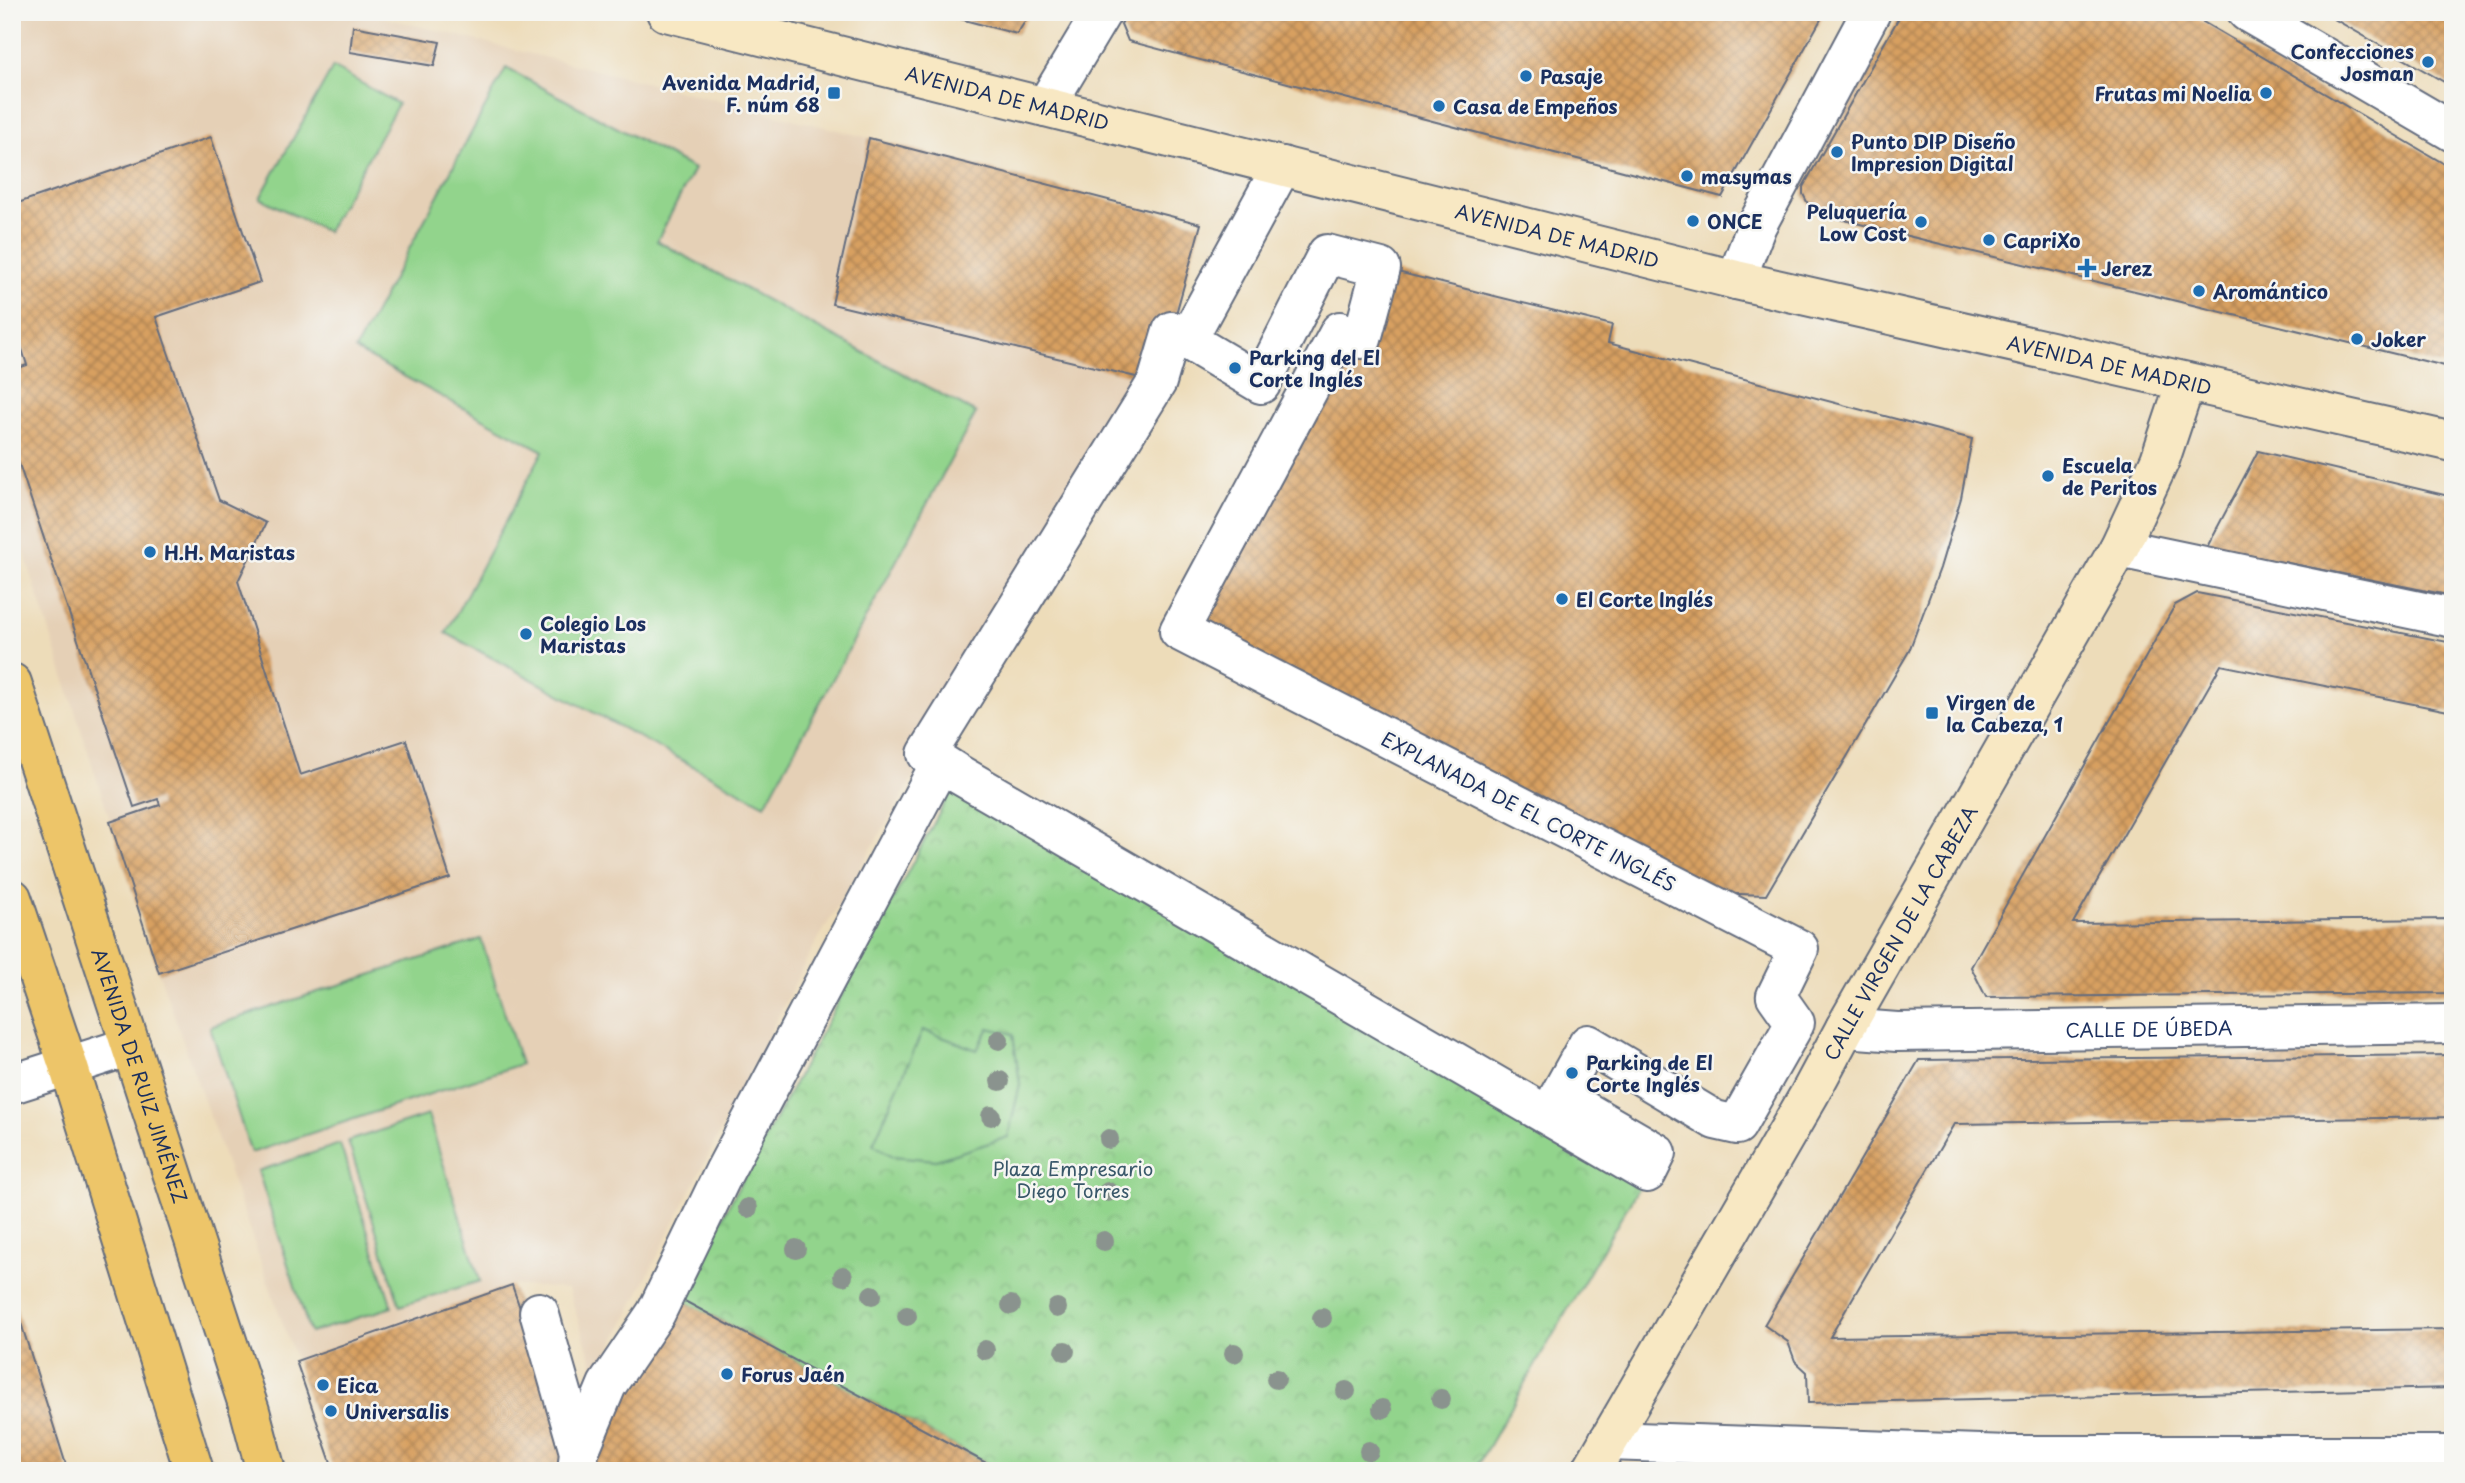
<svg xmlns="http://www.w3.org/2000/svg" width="2465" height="1483" font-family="'Playpen Sans',sans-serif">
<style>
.built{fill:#e5d0b6}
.park{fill:url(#park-crowns);stroke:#568275;stroke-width:2}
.garden{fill:#92d48c;stroke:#568275;stroke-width:2}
.building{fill:url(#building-cross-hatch)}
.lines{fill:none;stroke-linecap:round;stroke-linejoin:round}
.street-casing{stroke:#646c7e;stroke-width:42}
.secondary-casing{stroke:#646c7e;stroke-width:42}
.primary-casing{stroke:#646c7e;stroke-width:42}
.street{stroke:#fff;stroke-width:38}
.secondary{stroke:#f8e8c3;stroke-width:38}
.primary{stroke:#edc569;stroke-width:38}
.tree{fill:#8a938e}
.poi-dot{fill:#1f6fb2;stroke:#f6f6f2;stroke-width:2.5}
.labels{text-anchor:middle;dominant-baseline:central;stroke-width:5;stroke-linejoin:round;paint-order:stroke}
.poi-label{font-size:19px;font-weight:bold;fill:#1b2f5e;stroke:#f6f6f2;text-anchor:start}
.street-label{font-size:19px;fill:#1b2f5e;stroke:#f6f6f2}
.park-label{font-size:19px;fill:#39586a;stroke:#f6f6f2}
</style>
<defs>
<pattern id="park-crowns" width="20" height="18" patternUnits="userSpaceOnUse" patternTransform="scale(1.75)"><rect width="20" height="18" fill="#92d48c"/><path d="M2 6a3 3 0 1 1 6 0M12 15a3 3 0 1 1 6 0" fill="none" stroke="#7db67b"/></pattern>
<pattern id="building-cross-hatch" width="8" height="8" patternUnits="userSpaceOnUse" patternTransform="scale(1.75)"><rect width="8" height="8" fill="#d8a061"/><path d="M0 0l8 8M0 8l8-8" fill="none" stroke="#ae8353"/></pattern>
</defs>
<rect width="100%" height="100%" fill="#f6f6f2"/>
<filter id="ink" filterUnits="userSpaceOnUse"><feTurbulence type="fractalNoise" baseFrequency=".0143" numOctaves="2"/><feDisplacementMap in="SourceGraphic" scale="14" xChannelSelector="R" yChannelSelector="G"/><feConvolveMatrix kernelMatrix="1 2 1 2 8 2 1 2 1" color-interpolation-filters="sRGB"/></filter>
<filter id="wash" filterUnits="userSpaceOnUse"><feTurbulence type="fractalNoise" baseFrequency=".00686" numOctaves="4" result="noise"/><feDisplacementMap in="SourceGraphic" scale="28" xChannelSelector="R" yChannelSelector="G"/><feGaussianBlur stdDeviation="1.57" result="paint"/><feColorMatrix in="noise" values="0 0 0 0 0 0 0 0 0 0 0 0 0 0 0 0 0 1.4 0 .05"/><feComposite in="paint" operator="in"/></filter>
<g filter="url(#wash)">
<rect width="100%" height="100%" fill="#eddcb9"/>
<path class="built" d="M12,12H362L869,138L1201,224L1157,382L927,754L809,955L597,1376L568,1289L512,1285L296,1361L159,973L12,514Z"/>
<path class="park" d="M951,791L1647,1173L1474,1471H1001L679,1298Z"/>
<g class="garden">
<path d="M333,67L398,104L327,232L260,198Z"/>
<path d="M506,68L694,169L657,241L976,413L765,805L446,633L543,451L355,350Z"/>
<path d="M481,939L521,1064L251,1153L210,1027Z"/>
<path d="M989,1028L1013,1034L1020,1084L1008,1137L936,1160L893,1156L873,1144L923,1030L977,1050Z"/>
<path d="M428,1115L480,1281L400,1306L348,1141Z"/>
<path d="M340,1144L392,1307L310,1333L258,1171Z"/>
</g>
<g id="blocks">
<g class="building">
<path d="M934,12H1031L1017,34Z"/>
<path d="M1128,12H1825L1722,197L1128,41L1121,24Z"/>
<path d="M1902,12H2186L2453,169V368L1883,230L1818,213L1810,208L1803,194V187Z"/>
<path d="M2322,12H2453V87Z"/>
<path d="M353,26L440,42L434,66L350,52Z"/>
<path d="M211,137L260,282L156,317L219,500L266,523L238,581L300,775L406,740L450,878L159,973L110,822L160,805L158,799L134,807L12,443V370L27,365L21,346L12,349V205Z"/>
<path d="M869,138L1201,224L1157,382L832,304Z"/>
<path d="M1381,268L1612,325L1608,343L1972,439L1961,498L1940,568L1909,651L1766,895L1685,892L1179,631Z"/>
<path d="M2258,451L2453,497V596L2207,547Z"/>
<path d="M2197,593L2453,643V712L2221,665L2073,923L2453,919V993L1986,997L1971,967L2175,605Z"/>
<path d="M2453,1055V1117L1954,1124L1830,1337L2453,1329V1388L1808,1403L1807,1372L1795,1361L1788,1342L1764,1325L1919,1060Z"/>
<path d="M512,1285L574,1465L557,1471H334L296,1361Z"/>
<path d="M12,1298H13L68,1471H12Z"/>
<path d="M679,1298L1001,1471H593L585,1450Z"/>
</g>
</g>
</g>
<g filter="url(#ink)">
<use href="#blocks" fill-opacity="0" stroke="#646c7e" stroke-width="2"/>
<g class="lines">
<g class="street-casing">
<g id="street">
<path d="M2247,12L2453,132"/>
<path d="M1045,107L1102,12"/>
<path d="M1327,254L1381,268L1362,339L1340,331L1179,631L1799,949L1776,996L1795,1023L1737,1125L1715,1120L1588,1044L1559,1096L1657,1153L1647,1173L960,775L927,754L1157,382L1172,331L1261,384Z"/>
<path d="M1736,280L1757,225L1871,12"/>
<path d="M1187,340L1282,166"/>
<path d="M2119,548L2453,618"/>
<path id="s1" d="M1845,1028L1897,1032L2453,1024"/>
<path d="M12,1084L131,1046"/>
<path d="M539,1312L579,1452"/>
<path d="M1608,1441L2009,1455H2453"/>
<path d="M577,1471L579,1452L607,1385L656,1313L724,1172L935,773"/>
</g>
</g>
<g class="secondary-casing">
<g id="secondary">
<path id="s2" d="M666,12L1736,280L2453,442"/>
<path id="s3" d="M1591,1471L1809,1095L1845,1028L2119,548L2160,460L2186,382"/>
</g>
</g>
<g class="primary-casing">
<g id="primary">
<path id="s4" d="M12,683L250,1411L266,1471"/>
<path d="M12,898L68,1065L194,1471"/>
</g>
</g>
<use href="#street" class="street"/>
<use href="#secondary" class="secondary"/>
<use href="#primary" class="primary"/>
</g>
<g class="tree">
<circle cx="999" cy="1040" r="10"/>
<circle cx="1000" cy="1081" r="10"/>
<circle cx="991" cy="1116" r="10"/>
<circle cx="1109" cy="1139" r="10"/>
<circle cx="1108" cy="1192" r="10"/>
<circle cx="748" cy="1208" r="10"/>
<circle cx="1104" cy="1241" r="10"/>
<circle cx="796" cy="1249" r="10"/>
<circle cx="843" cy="1276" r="10"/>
<circle cx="872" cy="1295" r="10"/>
<circle cx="1011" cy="1305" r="10"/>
<circle cx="1057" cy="1308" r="10"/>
<circle cx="907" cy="1316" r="10"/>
<circle cx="1322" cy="1318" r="10"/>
<circle cx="985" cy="1350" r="10"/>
<circle cx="1065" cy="1351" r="10"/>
<circle cx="1234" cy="1353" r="10"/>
<circle cx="1276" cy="1379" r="10"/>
<circle cx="1346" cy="1391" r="10"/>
<circle cx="1441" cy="1399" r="10"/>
<circle cx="1382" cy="1409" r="10"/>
<circle cx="1369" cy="1451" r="10"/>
</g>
</g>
<g class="poi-dot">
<circle cx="2428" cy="62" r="7"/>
<circle cx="1526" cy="76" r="7"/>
<rect x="827" y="86" width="14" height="14" rx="3.5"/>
<circle cx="2266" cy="93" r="7"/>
<circle cx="1439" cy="106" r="7"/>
<circle cx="1837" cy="152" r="7"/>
<circle cx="1687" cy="176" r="7"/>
<circle cx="1693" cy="221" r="7"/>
<circle cx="1921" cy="222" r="7"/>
<circle cx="1989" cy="240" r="7"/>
<path d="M2083.5 257.5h7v7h7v7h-7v7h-7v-7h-7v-7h7z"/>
<circle cx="2199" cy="291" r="7"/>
<circle cx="2357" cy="339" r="7"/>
<circle cx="1235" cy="368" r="7"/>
<circle cx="2048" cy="476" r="7"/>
<circle cx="150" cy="552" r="7"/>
<circle cx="1562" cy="599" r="7"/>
<circle cx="526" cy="634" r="7"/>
<rect x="1925" y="706" width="14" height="14" rx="3.5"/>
<circle cx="1572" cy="1073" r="7"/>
<circle cx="727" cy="1374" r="7"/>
<circle cx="323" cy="1385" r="7"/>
<circle cx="331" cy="1411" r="7"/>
</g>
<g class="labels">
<g class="poi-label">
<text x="2414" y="51" text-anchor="end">Confecciones<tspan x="2414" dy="22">Josman</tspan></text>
<text x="1540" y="76">Pasaje</text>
<text x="820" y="82" text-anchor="end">Avenida Madrid,<tspan x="820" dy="22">F. núm 68</tspan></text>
<text x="2252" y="93" text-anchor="end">Frutas mi Noelia</text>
<text x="1453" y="106">Casa de Empeños</text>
<text x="1851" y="141">Punto DIP Diseño<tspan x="1851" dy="22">Impresion Digital</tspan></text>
<text x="1701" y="176">masymas</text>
<text x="1907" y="211" text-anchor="end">Peluquería<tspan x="1907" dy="22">Low Cost</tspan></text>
<text x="1707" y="221">ONCE</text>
<text x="2003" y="240">CapriXo</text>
<text x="2101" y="268">Jerez</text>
<text x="2213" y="291">Aromántico</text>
<text x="2371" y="339">Joker</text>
<text x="1249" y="357">Parking del El<tspan x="1249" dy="22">Corte Inglés</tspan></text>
<text x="2062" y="465">Escuela<tspan x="2062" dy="22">de Peritos</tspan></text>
<text x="164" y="552">H.H. Maristas</text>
<text x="1576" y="599">El Corte Inglés</text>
<text x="540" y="623">Colegio Los<tspan x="540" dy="22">Maristas</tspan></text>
<text x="1946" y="702">Virgen de<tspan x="1946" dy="22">la Cabeza, 1</tspan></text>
<text x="1586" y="1062">Parking de El<tspan x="1586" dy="22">Corte Inglés</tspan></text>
<text x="741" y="1374">Forus Jaén</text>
<text x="337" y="1385">Eica</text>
<text x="345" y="1411">Universalis</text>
</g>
<g class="street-label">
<text stroke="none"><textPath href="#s2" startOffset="352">AVENIDA DE MADRID</textPath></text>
<text stroke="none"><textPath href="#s2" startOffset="919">AVENIDA DE MADRID</textPath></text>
<text stroke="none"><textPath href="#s2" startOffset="1486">AVENIDA DE MADRID</textPath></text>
<text transform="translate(1529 811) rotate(27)">EXPLANADA DE EL CORTE INGLÉS</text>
<text stroke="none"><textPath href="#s3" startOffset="621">CALLE VIRGEN DE LA CABEZA</textPath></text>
<text stroke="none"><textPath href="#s1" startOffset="304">CALLE DE ÚBEDA</textPath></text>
<text stroke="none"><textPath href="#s4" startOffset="413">AVENIDA DE RUIZ JIMÉNEZ</textPath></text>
</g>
<g class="park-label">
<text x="1073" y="1168">Plaza Empresario<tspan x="1073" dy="22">Diego Torres</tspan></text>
</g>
</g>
<rect width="2465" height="1483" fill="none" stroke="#f6f6f2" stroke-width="42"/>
</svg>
